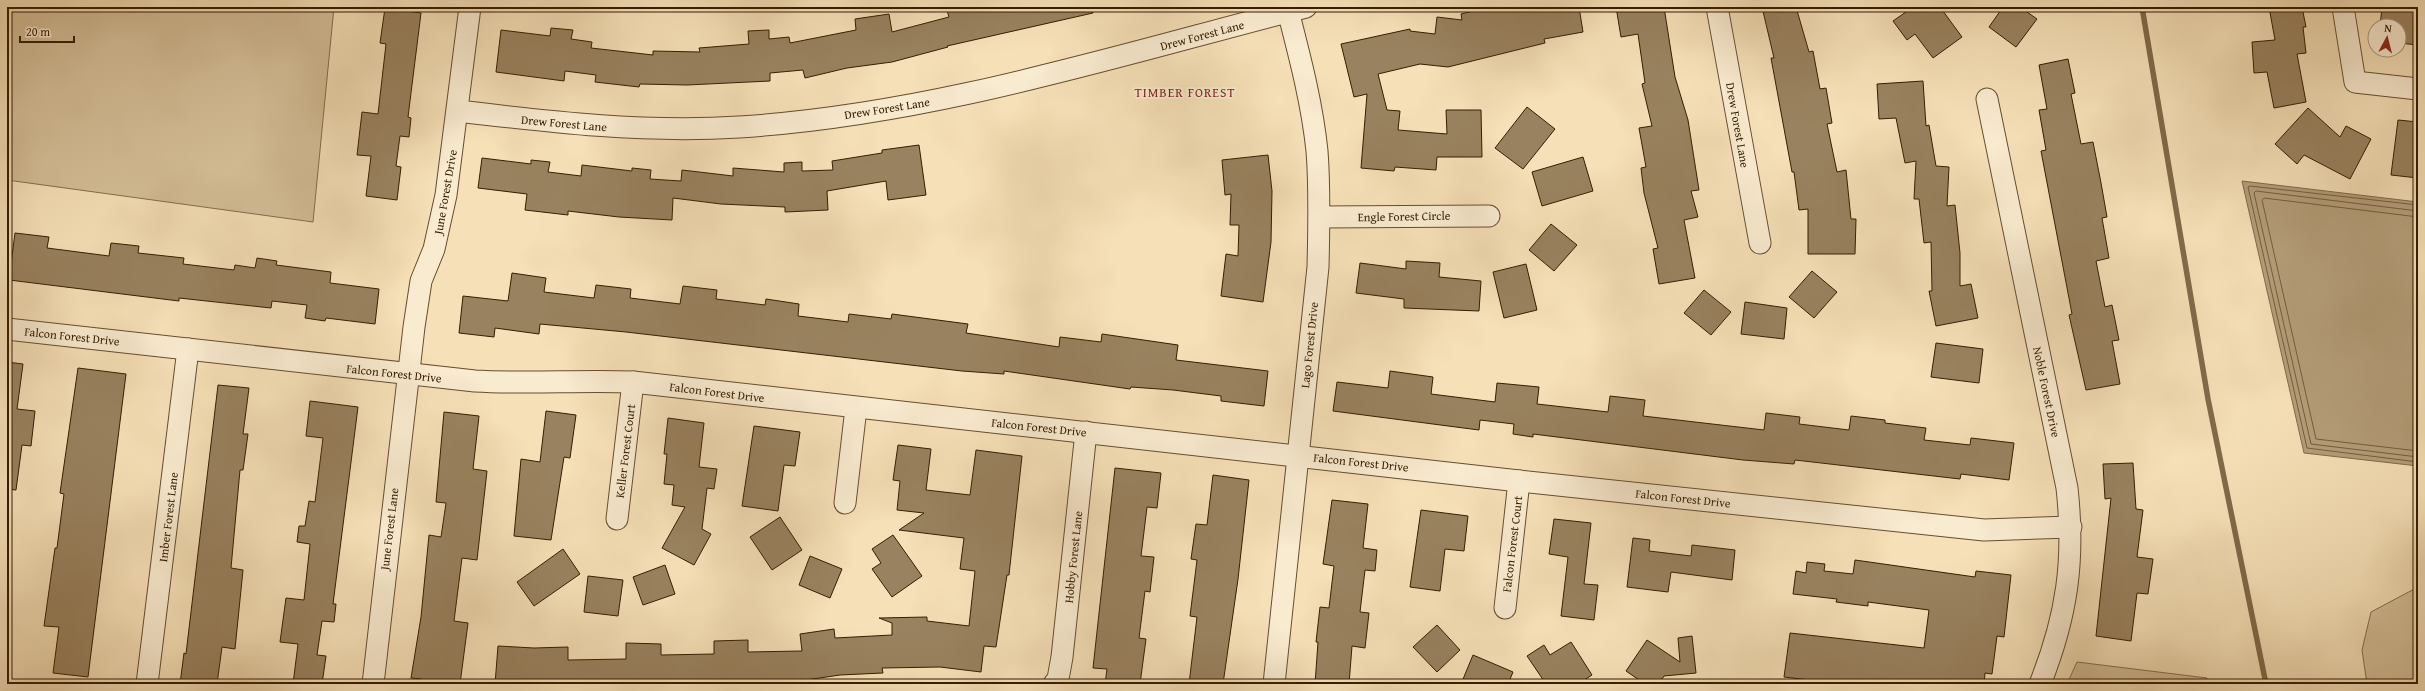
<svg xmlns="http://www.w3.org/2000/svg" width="2425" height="691" font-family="'Gentium Book Plus',serif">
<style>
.green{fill:#d5bf98;stroke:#856e4c}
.water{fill:#b49e79;stroke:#816a49}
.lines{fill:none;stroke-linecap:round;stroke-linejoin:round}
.shore{stroke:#745e3c;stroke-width:1}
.stream{stroke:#816a49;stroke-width:5.5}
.building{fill:#99825f;stroke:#351d00}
.street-casing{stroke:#654e2e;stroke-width:23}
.street{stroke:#f9ebd0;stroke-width:21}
.labels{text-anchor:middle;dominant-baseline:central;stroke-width:3.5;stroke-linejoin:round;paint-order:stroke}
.street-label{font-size:12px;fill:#351d00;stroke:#f9ebd0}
.neighbourhood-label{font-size:13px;letter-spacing:1px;fill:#7a1f14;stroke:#f9ebd0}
</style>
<rect width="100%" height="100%" fill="#f6e0b7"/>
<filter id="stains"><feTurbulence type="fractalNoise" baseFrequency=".005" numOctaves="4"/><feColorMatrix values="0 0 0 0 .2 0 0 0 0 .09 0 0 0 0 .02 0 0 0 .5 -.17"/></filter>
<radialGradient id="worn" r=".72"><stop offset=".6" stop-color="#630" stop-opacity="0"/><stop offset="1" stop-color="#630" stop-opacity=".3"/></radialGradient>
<g class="green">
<path d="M7,7H334L313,222L7,180Z"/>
<path d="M2418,587V684H2367L2362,650L2371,612Z"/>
<path d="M2077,662L2207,678V684H2067Z"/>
</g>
<path class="water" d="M2242,181L2418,202V466L2304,453Z"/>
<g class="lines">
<g class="shore">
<path d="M2418,205L2250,186L2248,187L2307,448L2418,462"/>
<path d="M2418,211L2256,191L2254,193L2311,444L2418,457"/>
<path d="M2418,217L2264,198L2262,200L2316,439L2418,451"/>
</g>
<path class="stream" d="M2142,7L2208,399L2266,684"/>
</g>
<g class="building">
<path d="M946,7H1092L1093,13L947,46L948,47L892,62L847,68L805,78L803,70L770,73V81L687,85L640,84L639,87L595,82L596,75L565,71L564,81L496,72L501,30L550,36L551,28L573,30L571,39L592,42L591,48L653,55V51L700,52L699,48L749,44L748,31L769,30V39L789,37L790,43L856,30L855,19L889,14L892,32L949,17Z"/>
<path d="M1490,7H1579L1583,32L1544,39L1545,43L1448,67L1420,64L1378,74L1387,110L1400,111L1398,130L1447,134L1446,110H1481L1482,157H1437L1436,170L1395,167L1394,171L1361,168L1367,94L1354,97L1341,44L1410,29V31L1435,34L1437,17L1462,20L1461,14Z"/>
<path d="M1616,7H1664L1675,77L1688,120L1699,190L1691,191L1698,217L1684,220L1695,278L1659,284L1653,249L1658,248L1644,193L1641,168L1646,167L1639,128L1652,126L1642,84L1645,83L1638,34L1621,37Z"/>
<path d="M1762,7H1796L1809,52L1813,51L1820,89L1826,88L1832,123L1827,124L1837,172L1846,170L1851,219H1856L1855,254H1808V209L1799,210L1794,172H1792L1771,58H1774Z"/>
<path d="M1913,7H1940L1962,37L1933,58L1915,34L1907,40L1893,21Z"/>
<path d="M2003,7H2020L2037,19L2016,47L1989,27Z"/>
<path d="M2269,7H2302L2306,27H2303L2306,53L2297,54L2306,102L2274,108L2267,72L2254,73L2252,42L2275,40Z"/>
<path d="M2382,7H2418V45L2399,43V26H2380Z"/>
<path d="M385,8L421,13L408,117L411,118L409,137L400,136L396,166L401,167L397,200L366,196L371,156L357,155L362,112L378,114L386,44L380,43Z"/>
<path d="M2068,59L2075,93L2071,94L2081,144L2093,142L2101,183L2107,217L2102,218L2109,258L2096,261L2105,307L2112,305L2119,340L2112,341L2120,384L2086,390L2069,315L2072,314L2041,151L2046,150L2039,110L2047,109L2039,65Z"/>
<path d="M1923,81L1926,126L1929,125L1936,166L1949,167L1947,206L1955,205L1960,253V286L1971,284L1978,318L1936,326L1929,291H1932L1931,242L1924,243L1919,199H1914L1916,161L1905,163L1896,118L1879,119L1877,84Z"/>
<path d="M1527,107L1555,129L1523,169L1495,148Z"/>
<path d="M2308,108L2340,137L2346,126L2371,139L2350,179L2304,155L2297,164L2275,144Z"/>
<path d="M2398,120L2418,122V178L2391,175Z"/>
<path d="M919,145L926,195L888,200L886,181L827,191L828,210L785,212V207L721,204L673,198L672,220L619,217L568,211V215L525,210L527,194L478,188L482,158L531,164V160L550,162L548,172L581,176L582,165L632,171V168L651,170L650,179L681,181L682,170L733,176V168L784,172V163L802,162V171L833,170L832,161L882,153V150Z"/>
<path d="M1268,155L1272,191L1271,242L1263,302L1221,296L1226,254L1238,256L1239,225H1230L1231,194L1225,195L1222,160Z"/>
<path d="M1583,157L1593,191L1542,206L1532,172Z"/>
<path d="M1551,224L1577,245L1554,271L1529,250Z"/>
<path d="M15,233L49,237L47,248L109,256L111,243L139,246L138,253L184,258L183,264L234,270L235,265L255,268L257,258L277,261L276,265L331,272L330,283L379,289L375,324L326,318L325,321L305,318L307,305L272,301L271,308L179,298V301L9,280Z"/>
<path d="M1406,261L1440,263L1439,277L1481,281L1479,311L1404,308V299L1356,293L1360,263L1406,269Z"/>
<path d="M1526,264L1537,310L1504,318L1493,272Z"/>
<path d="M1812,271L1837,292L1814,318L1789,297Z"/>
<path d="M512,273L546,278L544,292L594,298L596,285L631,289L630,298L680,304L683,286L717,290L716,299L765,305L766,299L799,304L798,316L848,322L849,314L891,319L892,314L968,324L966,333L1059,347L1060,337L1101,342L1102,334L1178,345L1176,360L1268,371L1264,406L1221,401V396L1173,390L1131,387L1130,389L1004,371V374L962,371L626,332L540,324L539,334L495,328L494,337L459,333L463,296L508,301Z"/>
<path d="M1704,290L1731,312L1711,335L1684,313Z"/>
<path d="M1745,302L1787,308L1784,339L1741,334Z"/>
<path d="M1936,343L1983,349L1979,383L1931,377Z"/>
<path d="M7,362L23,364L17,409L35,411L31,446L22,445L16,490L7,489Z"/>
<path d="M78,368L126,374L88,677L53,673L59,627L44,626L55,548H57L64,494L60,493Z"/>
<path d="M1390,371L1433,377L1431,394L1495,402L1497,383L1539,387L1537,404L1608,412L1610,396L1645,400L1643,416L1764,430L1766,413L1800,417L1799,424L1849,430L1851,416L1885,420V423L1926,428L1924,440L1970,445L1971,438L2014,443L2009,480L1961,474L1960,479L1795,460L1794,464L1743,460L1533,434V437L1513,434L1514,424L1480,420L1479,430L1333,411L1337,382L1388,388Z"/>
<path d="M218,385L249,388L243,434H248L243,470H240L231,568L243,570L235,649L222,647L217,684H180L184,653L186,654Z"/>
<path d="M310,401L358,407L333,604H336L334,622L322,621L317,655L326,656L322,684H293L298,644L280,642L286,598L304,600L310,544L297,542L299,526H305L309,501L315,502L323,438L306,436Z"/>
<path d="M546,411L576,415L570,458L564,457L551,540L514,536L521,459L540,462Z"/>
<path d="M444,412L479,416L473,469L487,471L477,560L462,558L454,621L468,623L460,684H421L422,679L411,678L421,617L429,535L441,537L446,503L436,502Z"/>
<path d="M668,418L704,423L699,467L717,469L714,489L707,488L702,529L711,534L694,565L662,548L685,507L672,505L674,485L664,484L667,454H664Z"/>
<path d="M754,426L800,432L795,466L784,465L778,511L742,506Z"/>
<path d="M898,445L931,449L926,490L970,495L976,450L1022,456L1009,575H1007L996,647L984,646L981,672L940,667L882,668L883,673L840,675L806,680L749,681V684H495L498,646L534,648L568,647V660L626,659V643L661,644V655L714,654V641L748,640V652L802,651L800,634L834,629L835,638L892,635V623L879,618L927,617V621L969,626L975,571L960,569L964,538L899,530L924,513L897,510L900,481L893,480Z"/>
<path d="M2133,463L2136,509L2143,510L2137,557L2153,559L2148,594L2137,593L2131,641L2096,636L2111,498L2105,499L2103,464Z"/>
<path d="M1115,468L1161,473L1157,508L1147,507L1141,556L1154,557L1150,592L1145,591L1139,638L1146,639L1140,684H1105L1107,669L1093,668Z"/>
<path d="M1213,475L1249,480L1238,579L1223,684H1189L1197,617L1190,616L1197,560L1191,559L1196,524L1207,525Z"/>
<path d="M1332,500L1368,504L1363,548L1377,550L1375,571L1365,570L1360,612L1369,613L1365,648L1352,646L1349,684H1315L1318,642H1316L1320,607L1329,608L1334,566L1323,564Z"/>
<path d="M1421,510L1468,516L1464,551L1445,549L1440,591L1410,587Z"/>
<path d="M780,517L802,550L772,570L750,537Z"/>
<path d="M1554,519L1591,523L1584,584L1598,585L1594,620L1561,616L1568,557L1549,554Z"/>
<path d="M893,535L922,576L892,597L872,569L881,563L872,549Z"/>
<path d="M1633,538L1650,540L1649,551L1691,556L1692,545L1735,550L1732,580L1671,572L1668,592L1627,587Z"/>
<path d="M563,549L580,574L534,606L517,582Z"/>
<path d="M810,556L842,569L830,598L799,585Z"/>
<path d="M1855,560L1975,577L1976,571L2011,575L2004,637L1997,636L1992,674L1985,673L1984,684H1843L1784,677L1790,633L1924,648L1929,610L1868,602V606L1836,602L1837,599L1793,594L1796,571L1806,573L1807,562L1825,564L1824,571L1853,574Z"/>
<path d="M665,565L675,594L643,605L633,577Z"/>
<path d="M588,576L623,580L618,616L584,612Z"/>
<path d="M1437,625L1460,650L1437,672L1413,647Z"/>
<path d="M1692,636L1696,673L1664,676L1659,684H1645L1626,671L1647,640L1680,662L1678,638Z"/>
<path d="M1571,642L1592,675L1578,684H1546L1527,656L1544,645L1550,655Z"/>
<path d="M1473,655L1513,672L1508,684H1461Z"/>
</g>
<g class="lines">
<g class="street-casing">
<g id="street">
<path d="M1717,7L1760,243"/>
<path d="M2343,7L2355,82L2418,89"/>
<path d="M1987,99L2067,488C2075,561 2067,616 2040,684"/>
<path d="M458,111C551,122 644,133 739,127C932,115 1119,55 1306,7"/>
<path d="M1320,217L1489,216"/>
<path d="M7,329L475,381C528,384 580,380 633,382L1519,481L1984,530L2071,527"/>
<path d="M845,503L856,408"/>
<path d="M617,519L633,382"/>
<path d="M1505,608L1519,481"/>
<path d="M147,684L188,349"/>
<path d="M373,684L414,327L421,281L434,249L446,195L470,7"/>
<path d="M1054,684L1058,679L1062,657L1086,432"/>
<path d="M1274,684L1318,267C1319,228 1320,189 1317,151C1312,102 1299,54 1287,7"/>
</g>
</g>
<use href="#street" class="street"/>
</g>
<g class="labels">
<g class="street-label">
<text transform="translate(1202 35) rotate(-15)">Drew Forest Lane</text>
<text transform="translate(887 108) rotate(-9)">Drew Forest Lane</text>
<text transform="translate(564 123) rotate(5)">Drew Forest Lane</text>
<text transform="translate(1738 125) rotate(80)">Drew Forest Lane</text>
<text transform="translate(445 192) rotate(-80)">June Forest Drive</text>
<text transform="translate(1404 216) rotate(-1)">Engle Forest Circle</text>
<text transform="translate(72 336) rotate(6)">Falcon Forest Drive</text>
<text transform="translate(1309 345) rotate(-84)">Lago Forest Drive</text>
<text transform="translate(394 373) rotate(6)">Falcon Forest Drive</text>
<text transform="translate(717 392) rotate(7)">Falcon Forest Drive</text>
<text transform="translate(2047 392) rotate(78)">Noble Forest Drive</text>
<text transform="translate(1039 427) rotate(6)">Falcon Forest Drive</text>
<text transform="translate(625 451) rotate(-83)">Keller Forest Court</text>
<text transform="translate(1361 462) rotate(6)">Falcon Forest Drive</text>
<text transform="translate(1683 498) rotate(6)">Falcon Forest Drive</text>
<text transform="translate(168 517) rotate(-83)">Imber Forest Lane</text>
<text transform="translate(389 529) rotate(-83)">June Forest Lane</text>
<text transform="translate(1512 544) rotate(-83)">Falcon Forest Court</text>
<text transform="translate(1073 557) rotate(-84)">Hobby Forest Lane</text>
</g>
<g class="neighbourhood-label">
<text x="1185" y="92">TIMBER FOREST</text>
</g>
</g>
<rect width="2425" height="691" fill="none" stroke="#f6e0b7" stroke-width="24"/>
<rect x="8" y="8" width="2409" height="675" fill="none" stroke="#351d00" stroke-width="2"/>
<rect x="12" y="12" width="2401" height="667" fill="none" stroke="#351d00"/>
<g transform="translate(2387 38) rotate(7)"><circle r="19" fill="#f9ebd0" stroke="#ab997d"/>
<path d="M0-3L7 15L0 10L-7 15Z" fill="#8f2418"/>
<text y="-6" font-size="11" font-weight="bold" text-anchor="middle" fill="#351d00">N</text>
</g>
<path d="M20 36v6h54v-6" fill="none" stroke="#351d00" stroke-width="2"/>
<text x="26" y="36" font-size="12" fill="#351d00" stroke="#f9ebd0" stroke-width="3" paint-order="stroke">20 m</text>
<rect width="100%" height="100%" filter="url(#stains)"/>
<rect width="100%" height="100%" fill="url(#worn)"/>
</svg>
